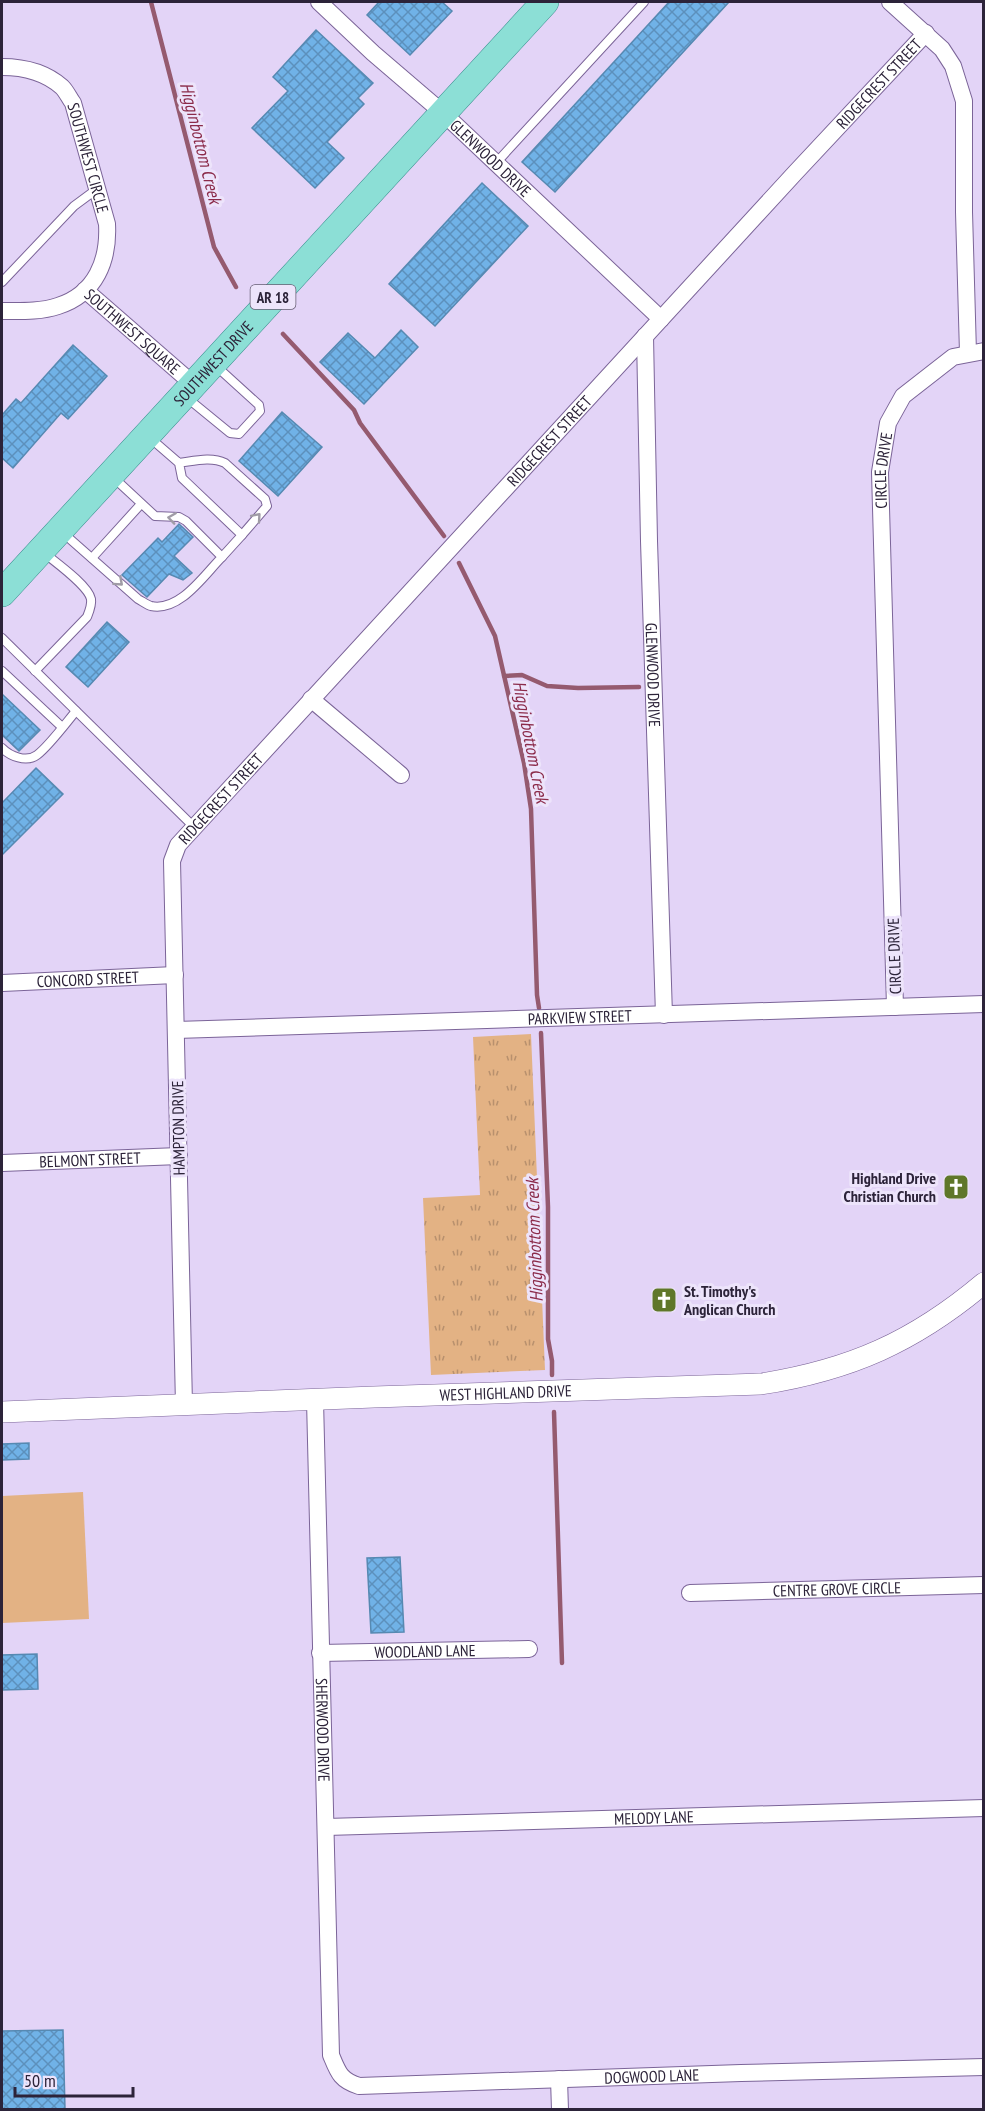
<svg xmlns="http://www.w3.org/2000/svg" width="985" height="2111" font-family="'PT Sans Narrow',sans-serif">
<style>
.grass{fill:#e3b284}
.park{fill:url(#park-tufts)}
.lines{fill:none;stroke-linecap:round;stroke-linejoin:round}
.stream{stroke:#955a6f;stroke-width:4.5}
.building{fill:url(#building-cross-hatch);stroke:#5689b2;stroke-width:1.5}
.service-casing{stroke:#7b6498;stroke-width:10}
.minor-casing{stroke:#7b6498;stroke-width:18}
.tertiary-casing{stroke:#7b6498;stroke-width:22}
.primary-casing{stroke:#398f8d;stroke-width:28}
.service{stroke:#fff;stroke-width:8}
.minor{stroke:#fff;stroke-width:16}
.tertiary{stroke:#fff;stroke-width:21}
.primary{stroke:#8cdfd6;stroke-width:27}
.oneway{stroke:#a09ca6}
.labels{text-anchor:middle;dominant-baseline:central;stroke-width:6;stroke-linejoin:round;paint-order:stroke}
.shield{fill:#ede4fb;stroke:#665d73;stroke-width:1.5}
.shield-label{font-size:15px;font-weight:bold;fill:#2c2339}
.street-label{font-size:16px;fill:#2c2339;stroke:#ede4fb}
.poi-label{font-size:16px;font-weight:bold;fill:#2c2339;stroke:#ede4fb;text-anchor:end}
.water-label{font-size:18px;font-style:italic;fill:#8b2b4a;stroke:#ede4fb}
</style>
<defs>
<pattern id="park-tufts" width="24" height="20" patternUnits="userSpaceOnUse" patternTransform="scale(1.5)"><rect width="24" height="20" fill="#e3b284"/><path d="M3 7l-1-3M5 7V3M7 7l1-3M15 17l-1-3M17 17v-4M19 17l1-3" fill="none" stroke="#b8906d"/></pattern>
<pattern id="building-cross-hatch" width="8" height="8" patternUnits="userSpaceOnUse" patternTransform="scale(1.5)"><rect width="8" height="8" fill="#70b2e7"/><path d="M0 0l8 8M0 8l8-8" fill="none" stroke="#5c90bc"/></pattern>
</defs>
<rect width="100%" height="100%" fill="#e3d4f7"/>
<path class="grass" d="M83,1492L89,1619L2,1623V1496Z"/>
<path class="park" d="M531,1034L545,1370L431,1375L423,1198L480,1195L473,1037Z"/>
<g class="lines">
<g class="stream">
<path d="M151,2L214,247L236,287"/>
<path d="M283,334L354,410L360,423L444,536"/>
<path d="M459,563L495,636L524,763L531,809L537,995L539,1008"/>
<path d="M504,676L522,675L547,686L578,688L639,687"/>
<path d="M541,1033L548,1207V1339L552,1361V1375"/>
<path d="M554,1412L562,1663"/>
</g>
</g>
<g class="building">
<path d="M379,2H442L452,11L410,55L367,15Z"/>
<path d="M669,2H729L555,192L522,162Z"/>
<path d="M316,30L373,83L358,98L364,104L327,142L344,158L315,188L252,128L288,91L273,77Z"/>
<path d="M482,183L528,226L435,326L389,284Z"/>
<path d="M401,330L418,347L364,404L320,362L348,333L375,358Z"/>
<path d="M73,345L107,376L68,419L61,413L13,468L2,458V415L16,399L21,403Z"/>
<path d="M282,412L322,447L278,496L239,461Z"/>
<path d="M179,524L193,537L174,556L192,573L183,580L169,574L147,597L122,575L158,538L162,542Z"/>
<path d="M107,622L129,642L88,687L66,667Z"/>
<path d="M2,694L40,730L19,751L2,735Z"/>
<path d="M36,768L63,794L2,855V803Z"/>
<path d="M29,1443V1459L2,1460V1444Z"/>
<path d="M400,1557L404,1632L371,1633L367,1558Z"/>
<path d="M37,1654L38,1689L2,1690V1655Z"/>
<path d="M63,2030L65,2109H2V2031Z"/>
</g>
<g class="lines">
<g class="service-casing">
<g id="service">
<path d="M496,163L644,2"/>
<path d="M2,282L74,206L97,189"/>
<path d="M186,397L230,433L239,434L260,411L259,405L216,366"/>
<path d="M149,437L179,463L182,478L242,535L267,506L265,499L225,463C211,456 194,461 179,463"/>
<path d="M62,532L138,599C142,601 147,605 151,606C180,612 204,575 222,557L186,521L179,517L155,516L114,478"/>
<path d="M222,557L242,535"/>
<path d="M92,558L141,504"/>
<path d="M2,638L194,827"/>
<path d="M2,671L62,727"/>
<path d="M35,671L87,617C89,612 92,605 91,599C88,585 55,562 43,552"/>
<path d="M2,748C10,756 26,763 37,755C48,747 66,723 76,711"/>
</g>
</g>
<g class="minor-casing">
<g id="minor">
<path id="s1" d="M319,2L373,53L443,113L661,319"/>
<path d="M890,2L942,49L953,66L964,101V212L968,353"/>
<path id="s2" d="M2,67C23,67 45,72 62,87C67,92 69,98 73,103L107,224C109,260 96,294 58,306C40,312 20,311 2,311"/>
<path id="s3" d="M85,290L193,384"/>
<path id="s4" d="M645,336L649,541L664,1015"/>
<path d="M311,699L401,775"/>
<path id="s5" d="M2,983L175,975"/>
<path id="s6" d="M895,1007L880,472L888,423L903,396L953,357L984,351"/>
<path id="s7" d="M176,1030L984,1004"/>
<path id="s8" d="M2,1163L179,1156"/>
<path id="s9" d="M315,1400L331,2055C338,2072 340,2080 359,2086L741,2073L984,2067"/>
<path id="s10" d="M184,1405L172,861L178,845L795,173L926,33"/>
<path id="s11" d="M690,1593L984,1585"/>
<path id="s12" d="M320,1653L529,1649"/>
<path id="s13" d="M326,1827L984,1808"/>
<path d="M559,2079L560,2110"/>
</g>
</g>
<g class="tertiary-casing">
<g id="tertiary">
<path id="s14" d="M2,1412L374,1397L761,1384C850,1370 914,1342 984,1283"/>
</g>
</g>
<g class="primary-casing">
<g id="primary">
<path id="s15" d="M2,593L545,2"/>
</g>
</g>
<use href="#service" class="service"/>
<use href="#minor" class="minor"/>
<use href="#tertiary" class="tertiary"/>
<use href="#primary" class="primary"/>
</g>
<defs><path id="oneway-chevron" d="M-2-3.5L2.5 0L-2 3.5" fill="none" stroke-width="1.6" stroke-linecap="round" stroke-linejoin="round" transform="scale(1.5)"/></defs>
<g class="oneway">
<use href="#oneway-chevron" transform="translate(257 517) rotate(-49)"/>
<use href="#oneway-chevron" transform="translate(172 518) rotate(-172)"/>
<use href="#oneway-chevron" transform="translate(119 582) rotate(42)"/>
</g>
<defs>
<g id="church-square" transform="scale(1.35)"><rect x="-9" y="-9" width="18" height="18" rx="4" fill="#5f7729" stroke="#ede4fb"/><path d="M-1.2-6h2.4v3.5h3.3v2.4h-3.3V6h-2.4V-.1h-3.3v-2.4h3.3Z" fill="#fff"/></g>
</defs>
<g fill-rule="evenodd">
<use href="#church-square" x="956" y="1187"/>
<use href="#church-square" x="664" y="1300"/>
</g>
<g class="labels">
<rect class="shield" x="250.5" y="285" width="45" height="24" rx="4.5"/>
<g class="shield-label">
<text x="273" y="297">AR 18</text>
</g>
<g class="street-label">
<text stroke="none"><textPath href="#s10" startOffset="1596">RIDGECREST STREET</textPath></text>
<text stroke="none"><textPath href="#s2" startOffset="141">SOUTHWEST CIRCLE</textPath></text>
<text stroke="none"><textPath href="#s1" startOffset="232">GLENWOOD DRIVE</textPath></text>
<text stroke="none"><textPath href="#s3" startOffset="63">SOUTHWEST SQUARE</textPath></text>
<text stroke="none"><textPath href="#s15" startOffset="312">SOUTHWEST DRIVE</textPath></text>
<text stroke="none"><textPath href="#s10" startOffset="1110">RIDGECREST STREET</textPath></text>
<text stroke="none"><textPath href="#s6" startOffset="537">CIRCLE DRIVE</textPath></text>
<text stroke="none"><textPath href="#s4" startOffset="339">GLENWOOD DRIVE</textPath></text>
<text stroke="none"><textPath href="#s10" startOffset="624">RIDGECREST STREET</textPath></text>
<text transform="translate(894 956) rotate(-92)">CIRCLE DRIVE</text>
<text stroke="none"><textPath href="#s5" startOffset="86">CONCORD STREET</textPath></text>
<text stroke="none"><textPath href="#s7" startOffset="404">PARKVIEW STREET</textPath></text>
<text transform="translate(178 1128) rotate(-91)">HAMPTON DRIVE</text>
<text stroke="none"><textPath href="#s8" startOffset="88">BELMONT STREET</textPath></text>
<text stroke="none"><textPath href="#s14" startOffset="504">WEST HIGHLAND DRIVE</textPath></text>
<text stroke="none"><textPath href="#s11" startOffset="147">CENTRE GROVE CIRCLE</textPath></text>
<text stroke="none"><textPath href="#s12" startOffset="105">WOODLAND LANE</textPath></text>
<text stroke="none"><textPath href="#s9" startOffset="330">SHERWOOD DRIVE</textPath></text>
<text stroke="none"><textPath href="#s13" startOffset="328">MELODY LANE</textPath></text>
<text stroke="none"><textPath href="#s9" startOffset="992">DOGWOOD LANE</textPath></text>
</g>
<g class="poi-label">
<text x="936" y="1178">Highland Drive<tspan x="936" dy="18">Christian Church</tspan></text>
<text x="684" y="1291" text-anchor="start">St. Timothy's<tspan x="684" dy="18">Anglican Church</tspan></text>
</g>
<g class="water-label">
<text transform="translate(201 143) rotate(76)">Higginbottom Creek</text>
<text transform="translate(531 742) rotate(79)">Higginbottom Creek</text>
<text transform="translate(534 1240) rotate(-92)">Higginbottom Creek</text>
</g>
</g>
<rect width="985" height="2111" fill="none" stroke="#2c2339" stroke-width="6"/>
<path d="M15 2087v9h118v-9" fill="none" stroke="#2c2339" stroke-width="3"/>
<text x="24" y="2087" font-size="18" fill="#2c2339" stroke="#ede4fb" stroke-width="4.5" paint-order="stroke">50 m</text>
</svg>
